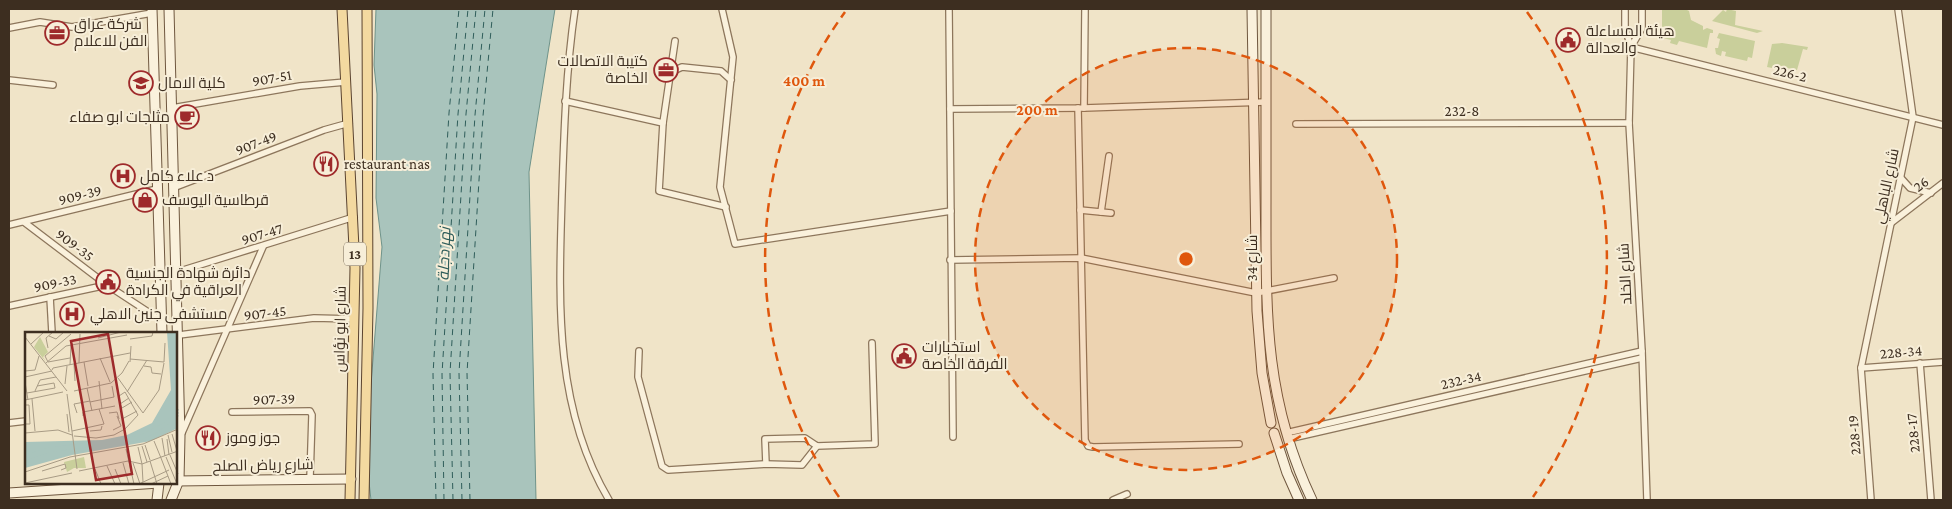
<svg xmlns="http://www.w3.org/2000/svg" width="1952" height="509" font-family="'Crimson Pro',Cairo,serif">
<style>
.green{fill:#c9cf9b}
.water{fill:#a9c4bc;stroke:#6f938a}
.lines{fill:none;stroke-linecap:round;stroke-linejoin:round}
.ferry{stroke:#2f5d5a;stroke-width:1;stroke-dasharray:6 5;stroke-linecap:butt}
.street-casing{stroke:#8d765c;stroke-width:8}
.secondary-casing{stroke:#6f573f;stroke-width:11}
.primary-casing{stroke:#5b4430;stroke-width:11}
.street{stroke:#faf1dc;stroke-width:5.5}
.secondary{stroke:#faf1dc;stroke-width:9}
.primary{stroke:#f3d9a0;stroke-width:9}
.ring{fill:none;stroke:#df570d;stroke-width:2.5;stroke-dasharray:9 6}
.labels{text-anchor:middle;dominant-baseline:central;stroke-width:4;stroke-linejoin:round;paint-order:stroke}
.shield{fill:#f7eed8;stroke:#756857;stroke-width:1}
.shield-label{font-size:14px;font-weight:bold;fill:#3d2e20}
.poi-label{font-size:15px;fill:#3d2e20;stroke:#f7eed8;text-anchor:start}
.street-label{font-size:15px;fill:#3d2e20;stroke:#f7eed8}
.water-label{font-size:16px;font-style:italic;fill:#2f5d5a;stroke:#f7eed8}
.inset-river{fill:none;stroke:#a9c4bc;stroke-width:2.5}
.inset-road{fill:none;stroke:#a89b85;stroke-width:1}
.view{fill:#9e2a2b;fill-opacity:0.15;stroke:#9e2a2b;stroke-width:2.5}
.inset-edge{fill:none;stroke:#3d2e20;stroke-width:2.5}
.centre{fill:#df570d;stroke:#f7eed8;stroke-width:2.5}
.ring-label{font-size:15px;text-anchor:middle;font-weight:bold;fill:#df570d;stroke:#f7eed8;stroke-width:4;stroke-linejoin:round;paint-order:stroke}
</style>
<rect width="100%" height="100%" fill="#f0e4c8"/>
<g class="green">
<path d="M1662,9H1685L1689,11L1691,20L1703,26V30L1707,28L1713,30V33H1710L1707,48L1679,41L1677,45L1670,43L1671,40L1659,37L1662,29L1663,34H1667V26L1662,27Z"/>
<path d="M1727,9L1736,11L1735,25L1763,31L1757,33L1712,21L1723,10L1726,12Z"/>
<path d="M1719,33L1755,41L1752,58L1748,57L1747,61L1725,56L1726,52L1722,51L1721,56L1716,54L1715,48H1718L1720,39L1717,38Z"/>
<path d="M1782,43L1808,47L1807,50L1803,49L1797,70L1773,65L1772,68L1767,67L1772,44Z"/>
</g>
<path class="water" d="M376,9H555L529,172L536,500H371L367,464L369,409L382,247L376,198L377,94L374,65Z"/>
<g class="lines">
<g class="ferry">
<path d="M436,500L433,374L449,113L459,9"/>
<path d="M444,500L442,374L458,114L468,9"/>
<path d="M453,500L450,373L466,114L476,9"/>
<path d="M462,500L459,373L475,115L485,9"/>
<path d="M470,500L467,373L483,116L493,9"/>
</g>
<g class="street-casing">
<g id="street">
<path d="M575,9C566,70 564,132 562,194C559,299 553,406 609,500"/>
<path d="M722,9L733,57L720,187L735,244L951,211"/>
<path d="M949,9L953,437"/>
<path d="M1625,9V28L1631,47L1629,123L1642,351L1647,500"/>
<path d="M9,28L40,22L72,27L152,13"/>
<path d="M675,41L663,123L659,191L726,207"/>
<path d="M1631,47L1943,125"/>
<path d="M1631,47L1642,28V9"/>
<path d="M671,72L682,67L721,71L731,80"/>
<path d="M9,80L53,85"/>
<path d="M565,101L663,123"/>
<path d="M172,108L300,86L346,82"/>
<path d="M1078,108L1085,440L1088,446L1093,447L1239,444"/>
<path d="M1084,108L1085,9"/>
<path d="M950,109L1084,108L1266,102"/>
<path d="M1296,124L1629,123"/>
<path d="M1901,178L1910,188L1931,193"/>
<path d="M173,188L324,130L349,123"/>
<path d="M1080,210L1111,213"/>
<path d="M1101,212L1109,156"/>
<path d="M24,222L107,285L162,321"/>
<path d="M1891,223L1943,183"/>
<path d="M9,225L157,189"/>
<path d="M950,260L1081,258L1256,293L1334,278"/>
<path d="M177,272L354,217"/>
<path d="M50,297L52,333"/>
<path d="M9,306L107,285"/>
<path d="M179,335L314,318L354,319"/>
<path d="M639,351L638,377L662,466L668,470L766,464L802,465L817,446"/>
<path d="M1920,363L1931,500"/>
<path d="M1861,368L1943,362"/>
<path d="M232,412L310,411L312,415L310,478"/>
<path d="M9,423L26,421"/>
<path d="M182,433L263,247"/>
<path d="M1286,433L1642,351"/>
<path d="M1288,439L1642,358"/>
<path d="M766,464L765,439L805,438L817,446L875,444L872,343"/>
<path d="M1113,500L1127,494"/>
<path d="M1871,500L1861,368L1913,117L1898,9"/>
</g>
</g>
<g class="secondary-casing">
<g id="secondary">
<path d="M152,9L162,333"/>
<path d="M169,9L180,436L179,480L171,500"/>
<path d="M1252,9L1257,311L1262,373L1271,423"/>
<path d="M1266,9C1266,73 1266,138 1266,203C1266,312 1264,399 1312,500"/>
<path d="M1274,433L1287,473L1299,500"/>
<path d="M176,481L351,479"/>
<path d="M9,493L159,483"/>
<path d="M157,500L159,483"/>
</g>
</g>
<g class="primary-casing">
<g id="primary">
<path d="M342,9L355,268L350,500"/>
<path d="M364,500L368,308L367,9"/>
</g>
</g>
<use href="#street" class="street"/>
<use href="#secondary" class="secondary"/>
<use href="#primary" class="primary"/>
</g>
<circle cx="1186" cy="259" r="211" fill="#df570d" fill-opacity=".12"/>
<g class="ring">
<circle cx="1186" cy="259" r="211"/>
<path d="M839 497A421 421 0 0 1 845 12M1527 12A421 421 0 0 1 1533 497"/>
</g>
<defs>
<g id="office-ring" transform="scale(1.25)"><circle r="9.5" fill="#f7eed8" stroke="#9e2a2b" stroke-width="1.5"/><path d="M-6-3h4V-5.5h4V-3h4V5H-6ZM-1-4.5V-3h2v-1.5ZM-6 0V1H6V0Z" fill="#9e2a2b"/></g>
<g id="civic-ring" transform="scale(1.25)"><circle r="9.5" fill="#f7eed8" stroke="#9e2a2b" stroke-width="1.5"/><path d="M-.6-6.5H3V-4.5H.6V-3L4-1V1h2V6H-6V1h2V-1L-.6-3ZM-1.2 2.5V6h2.4V2.5Z" fill="#9e2a2b"/></g>
<g id="university-ring" transform="scale(1.25)"><circle r="9.5" fill="#f7eed8" stroke="#9e2a2b" stroke-width="1.5"/><path d="M0-5L7-2L0 1L-7-2ZM-4 1L0 2.5L4 1V4Q0 6-4 4Z" fill="#9e2a2b"/></g>
<g id="cafe-ring" transform="scale(1.25)"><circle r="9.5" fill="#f7eed8" stroke="#9e2a2b" stroke-width="1.5"/><path d="M-5.5-4.5H6V0H3Q3 3.5 0 3.5H-2.5Q-5.5 3.5-5.5 0ZM3-3.2v2h1.7v-2ZM-6 4.5H4V6H-6Z" fill="#9e2a2b"/></g>
<g id="restaurant-ring" transform="scale(1.25)"><circle r="9.5" fill="#f7eed8" stroke="#9e2a2b" stroke-width="1.5"/><path d="M-5-6h1v4h1v-4h1v4h1v-4h1v5L-1.5 .5V6h-2V.5L-5-1ZM5-6V6H3V1.5H1.5Q1.5-4 5-6Z" fill="#9e2a2b"/></g>
<g id="hospital-ring" transform="scale(1.25)"><circle r="9.5" fill="#f7eed8" stroke="#9e2a2b" stroke-width="1.5"/><path d="M-5-5h3v3.5h4V-5h3V5h-3V1.5h-4V5h-3Z" fill="#9e2a2b"/></g>
<g id="shop-ring" transform="scale(1.25)"><circle r="9.5" fill="#f7eed8" stroke="#9e2a2b" stroke-width="1.5"/><path d="M-5-2.5h2.3a2.7 3.5 0 0 1 5.4 0H5L5.5 6h-11ZM-1.5-2.5h3a1.5 2.3 0 0 0-3 0Z" fill="#9e2a2b"/></g>
</defs>
<g fill-rule="evenodd">
<use href="#office-ring" x="57" y="33"/>
<use href="#civic-ring" x="1568" y="40"/>
<use href="#office-ring" x="666" y="70"/>
<use href="#university-ring" x="141" y="83"/>
<use href="#cafe-ring" x="187" y="117"/>
<use href="#restaurant-ring" x="326" y="164"/>
<use href="#hospital-ring" x="123" y="176"/>
<use href="#shop-ring" x="145" y="200"/>
<use href="#civic-ring" x="108" y="282"/>
<use href="#hospital-ring" x="72" y="314"/>
<use href="#civic-ring" x="904" y="356"/>
<use href="#restaurant-ring" x="208" y="438"/>
</g>
<g class="labels">
<rect class="shield" x="344" y="242.5" width="22" height="23" rx="4"/>
<g class="shield-label">
<text x="355" y="254">13</text>
</g>
<g class="poi-label">
<text x="74" y="24">شركة عراق<tspan x="74" dy="17">الفن للاعلام</tspan></text>
<text x="1586" y="31">هيئة المساءلة<tspan x="1586" dy="17">والعدالة</tspan></text>
<text x="648" y="61" text-anchor="end">كتيبة الاتصالات<tspan x="648" dy="17">الخاصة</tspan></text>
<text x="158" y="83">كلية الامال</text>
<text x="170" y="117" text-anchor="end">مثلجات ابو صفاء</text>
<text x="344" y="164">restaurant nas</text>
<text x="140" y="176">د علاء كامل</text>
<text x="162" y="200">قرطاسية اليوسف</text>
<text x="126" y="273">دائرة شهادة الجنسية<tspan x="126" dy="17">العراقية في الكرادة</tspan></text>
<text x="90" y="314">مستشفى جنين الاهلي</text>
<text x="922" y="347">استخبارات<tspan x="922" dy="17">الفرقة الخاصة</tspan></text>
<text x="226" y="438">جوز وموز</text>
</g>
<g class="street-label">
<text transform="translate(1790 73) rotate(14)">226-2</text>
<text transform="translate(272 78) rotate(-10)">907-51</text>
<text x="1462" y="111">232-8</text>
<text transform="translate(256 143) rotate(-21)">907-49</text>
<text transform="translate(1921 184) rotate(-37)">26</text>
<text transform="translate(1886 186) rotate(-78)">شارع الباهلي</text>
<text transform="translate(80 195) rotate(-14)">909-39</text>
<text transform="translate(262 234) rotate(-17)">907-47</text>
<text transform="translate(75 245) rotate(37)">909-35</text>
<text transform="translate(1252 258) rotate(-90)">شارع 34</text>
<text transform="translate(1625 274) rotate(-93)">شارع الخلد</text>
<text transform="translate(55 283) rotate(-12)">909-33</text>
<text transform="translate(265 313) rotate(-7)">907-45</text>
<text transform="translate(340 329) rotate(-89)">شارع ابو نؤاس</text>
<text transform="translate(1901 352) rotate(-5)">228-34</text>
<text transform="translate(1461 380) rotate(-13)">232-34</text>
<text transform="translate(274 399) rotate(-2)">907-39</text>
<text transform="translate(1913 433) rotate(-95)">228-17</text>
<text transform="translate(1854 435) rotate(-94)">228-19</text>
<text transform="translate(263 465) rotate(-1)">شارع رياض الصلح</text>
</g>
<g class="water-label">
<text transform="translate(444 254) rotate(-88)">نهر دجلة</text>
</g>
</g>
<g transform="translate(25 332)">
<rect width="152" height="152" fill="#f0e4c8"/>
<path d="M15,5L23,20L18,25L21,30L9,15ZM59,125L61,136H49L42,140L39,130Z" fill="#c9cf9b"/>
<path d="M142,0H152L153,96L126,109L47,123L0,136V110L77,108L102,103L127,91L146,58Z" fill="#a9c4bc"/>
<path class="inset-river" d="M0,124L24,117L114,105L141,91L153,77M0,125L24,118L115,106L142,91L153,80M0,127L24,119L115,107L132,99L153,83"/>
<path class="inset-road" d="M24,4L31,7L39,0M0,5L42,59M73,6L96,0M105,7L127,4L128,0M6,12L19,0M23,16L21,6L28,0M45,26L23,30L20,24L46,2M75,26L85,50M105,27L139,30L140,11M59,30L63,54M105,30L106,14M21,31L41,14L102,3M54,31L55,2M49,32L50,49M45,33L46,13M119,34L126,35L127,41L136,42M27,38L28,36L105,21M0,39L10,38L14,24M0,45L27,39M93,46L118,81L134,58L139,31M74,49L77,77M0,50L3,68M40,52L42,34M62,56L67,79M10,59L15,48L31,45M49,59L86,51L97,41L104,29M102,60L122,28M2,61L30,56L29,51L12,54M42,62L52,137M104,66L95,72L97,76L107,70M7,67L10,99M0,68L38,60M65,70L89,65L87,54M0,73H4L5,92H0M52,81L49,72L65,69M84,81L92,80L94,87M42,82L44,100M58,84V80L90,74M97,87L112,79M88,98L96,94L92,84M47,99L79,92L74,77M65,99L76,98L77,94M0,101L33,98L47,103M147,102L152,119M143,103L147,120M49,104L71,106L89,103L100,97L113,83L100,60L94,64M137,106L140,124M142,107L144,123M129,109L136,126M120,113L125,128M117,114L122,130M113,115L117,132M101,117L109,152M145,123L153,142M141,125L152,152M136,126L146,152M125,129L132,152M98,131L104,152M108,131L115,152M117,132L118,150M82,134L90,152M70,137L76,152M90,137L96,152M17,139L40,132L41,136L36,138M54,139L103,129L117,132L153,119M0,140L45,125L118,112L153,97M0,151L47,141M114,152L144,138M126,152L143,144"/>
<path class="view" d="M83,2L107,142L71,148L46,9Z"/>
<rect width="152" height="152" class="inset-edge"/>
</g>
<circle cx="1186" cy="259" r="8" class="centre"/>
<g class="ring-label">
<text x="804" y="86">400 m</text>
<text x="1037" y="115">200 m</text>
</g>
<rect width="1952" height="509" fill="none" stroke="#3d2e20" stroke-width="20"/>
</svg>
